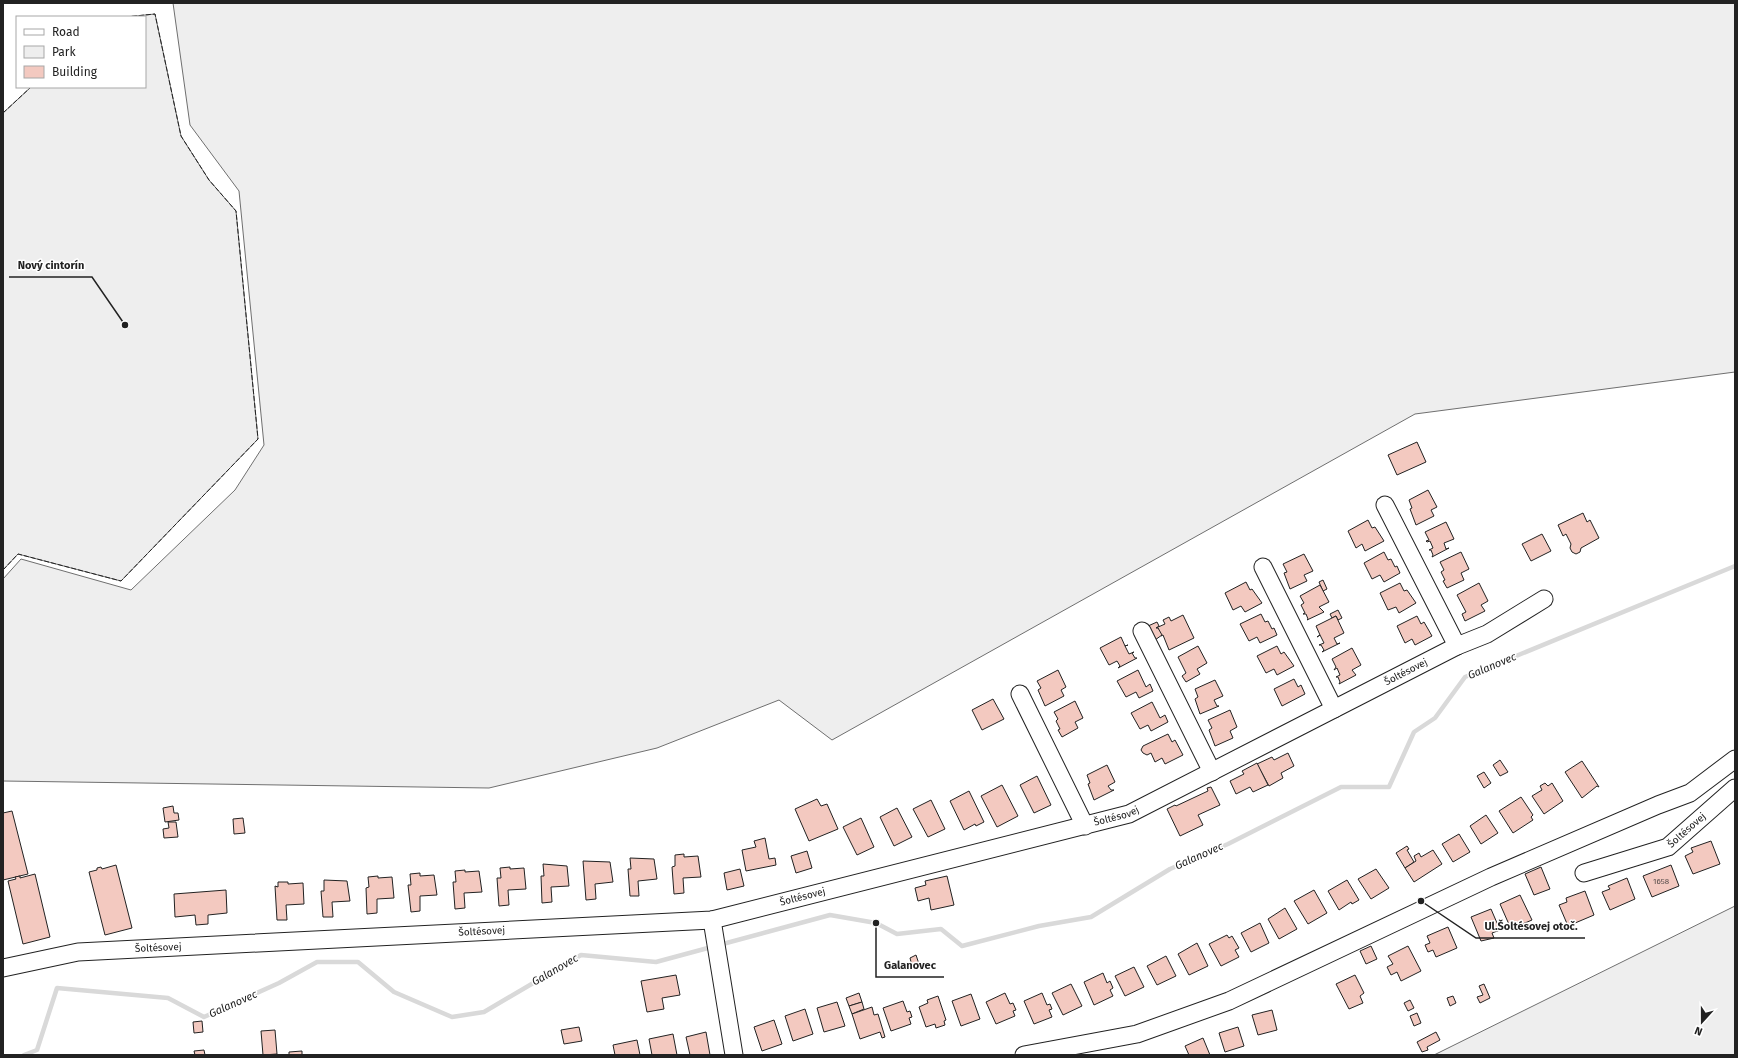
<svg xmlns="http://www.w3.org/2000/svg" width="1738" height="1058" font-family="'Fira Sans',sans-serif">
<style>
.green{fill:#eee;stroke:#6f6f6f}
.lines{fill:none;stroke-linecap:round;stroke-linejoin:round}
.stream{stroke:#d9d9d9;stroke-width:4.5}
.building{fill:#f3c9c0;stroke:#222}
.minor-casing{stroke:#222;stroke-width:19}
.minor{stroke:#fff;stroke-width:17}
.fence{stroke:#222;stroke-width:1;stroke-dasharray:5 2;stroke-linecap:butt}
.labels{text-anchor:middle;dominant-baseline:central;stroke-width:3;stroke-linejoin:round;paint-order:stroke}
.number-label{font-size:8px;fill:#564c4a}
.street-label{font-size:10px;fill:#222;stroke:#fff}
.water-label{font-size:11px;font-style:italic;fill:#222;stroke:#fff}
.leader{fill:none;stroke:#222;stroke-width:1.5}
.callout-dot{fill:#222;stroke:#fff;stroke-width:1.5}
.callout-label{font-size:11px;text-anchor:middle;font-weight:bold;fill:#222;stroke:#fff;stroke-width:3;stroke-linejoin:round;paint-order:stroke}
</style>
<rect width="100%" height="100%" fill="#fff"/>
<g class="green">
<path d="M173,3H1735V372L1415,414L832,740L779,700L657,748L489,788L3,781V579L21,559L131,590L235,490L264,445L239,191L190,125Z"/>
<path d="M155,14L181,136L209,180L236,211L258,439L121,581L18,554L3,570V113L31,87H145V17H125Z"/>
<path d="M1735,906V1055H1434Z"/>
</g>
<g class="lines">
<path class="stream" d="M24,1055L37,1050L57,988L168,998L204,1017L279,983L317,962H358L394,992L452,1017L484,1012L581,955L656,962L830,915L876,923L897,934L941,929L962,946L1039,926L1091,917L1170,869L1228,844L1341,787H1389L1414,732L1435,718L1465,677L1735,566"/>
</g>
<g class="building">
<path d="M1417,442L1426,462L1397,475L1388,455Z"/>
<path d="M1428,490L1437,507L1431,510L1434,516L1416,525L1410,509L1412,508L1409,500Z"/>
<path d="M1583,513L1587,522L1590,520L1599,538L1581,548L1580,552L1576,554L1572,552L1570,548L1571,544L1566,534L1563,536L1558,525Z"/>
<path d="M1368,520L1372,528L1375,527L1384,541L1365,551L1362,544L1356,548L1348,531Z"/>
<path d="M1446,522L1454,539L1444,543L1446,549L1449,548L1432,557L1433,555L1431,550H1429L1433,548L1430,541L1427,542L1426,541L1429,540L1425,532Z"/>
<path d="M1542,534L1551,551L1531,561L1522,544Z"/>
<path d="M1384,552L1388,560L1391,559L1395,567L1397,566L1400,573L1384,582L1380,575L1372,579L1364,563Z"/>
<path d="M1461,552L1469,569L1461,573L1464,580L1447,588L1443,581L1445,580L1441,572L1444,570L1440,562Z"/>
<path d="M1304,554L1313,571L1304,575L1307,581L1290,589L1284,573L1287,572L1283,564Z"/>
<path d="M1323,580L1327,589L1323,591L1319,582Z"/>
<path d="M1246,582L1250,590L1252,589L1262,603L1245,612L1241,606L1233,610L1225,593Z"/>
<path d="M1400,583L1404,591L1407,590L1416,603L1399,613L1396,607L1388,610L1380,593Z"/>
<path d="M1479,583L1488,601L1481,605L1485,611L1465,621L1462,614L1466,612L1457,595Z"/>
<path d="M1320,585L1329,602L1319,607L1324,612L1307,620L1308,619L1306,614H1303L1305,613L1301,605L1304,603L1300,596Z"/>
<path d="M1338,610L1342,618L1338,620L1336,616L1332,618L1330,614Z"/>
<path d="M1261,614L1265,622L1268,621L1272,629L1274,628L1277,635L1260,643L1257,637L1249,641L1240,624Z"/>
<path d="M1183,615L1194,638L1169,650L1163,635L1161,636L1158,628H1156L1165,624L1163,620L1169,617L1171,621Z"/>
<path d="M1336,616L1344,633L1334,638L1337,644L1340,643L1322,652L1324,650L1321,645H1319L1324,643L1320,635L1317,637L1320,635L1316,626Z"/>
<path d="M1417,616L1421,624L1424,622L1432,636L1415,645L1412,639L1405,643L1397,626Z"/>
<path d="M1157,622L1159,626L1156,628H1158L1162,635L1155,640L1148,626Z"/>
<path d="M1121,637L1125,646L1128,645L1125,646L1129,654L1134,652L1132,653L1135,658H1137L1118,668L1120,666L1117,661L1109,665L1100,648Z"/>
<path d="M1198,646L1207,663L1197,669L1200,674L1186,682L1182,676L1186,673L1178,657Z"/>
<path d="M1277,646L1281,654L1284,652L1294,666L1277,675L1274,669L1266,673L1257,656Z"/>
<path d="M1352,648L1361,665L1352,670L1356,675L1339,684L1340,682L1338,677H1336L1340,675L1337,668L1334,670L1336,667L1332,659Z"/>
<path d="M1058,670L1066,687L1061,690L1064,696L1045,706L1038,690L1041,688L1037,681Z"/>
<path d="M1138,670L1146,687L1150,684L1153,691L1139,698L1136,692L1126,697L1117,681Z"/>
<path d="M1294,679L1298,687L1301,685L1305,694L1282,706L1274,689Z"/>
<path d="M1215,680L1223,696L1214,700L1217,706H1219L1200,714L1195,699L1198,697L1195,689Z"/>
<path d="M993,699L1004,719L982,730L972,710Z"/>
<path d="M1075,701L1083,718L1075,722L1078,728L1062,737L1058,730L1060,729L1056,721L1058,719L1054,712Z"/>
<path d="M1152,702L1160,718L1165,715L1168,722L1151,731L1148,725L1140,729L1131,713Z"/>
<path d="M1230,710L1237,727L1230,731L1233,738L1215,746L1209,730L1212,728L1208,720Z"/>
<path d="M1168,734L1172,742L1175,740L1183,755L1165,764L1162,758L1155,762L1151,753L1147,755L1143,753L1141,750L1143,746Z"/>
<path d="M1288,753L1294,766L1281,773L1283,778L1269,786L1257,764L1272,757L1274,760Z"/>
<path d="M1500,760L1508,772L1500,776L1493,765Z"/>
<path d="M1582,761L1599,787L1597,786L1582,798L1565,772Z"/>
<path d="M1257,763L1268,785L1253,792L1250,787L1236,794L1230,781L1244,774L1242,771Z"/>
<path d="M1107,765L1115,782L1108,786L1111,790H1114L1094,800L1088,784L1090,783L1087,775Z"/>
<path d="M1484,772L1491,783L1484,788L1477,776Z"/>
<path d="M1037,776L1051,805L1034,813L1020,785Z"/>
<path d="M1545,783L1548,786L1552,783L1563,801L1544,814L1532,796L1542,790L1540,786Z"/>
<path d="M1002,785L1018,816L997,827L981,796Z"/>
<path d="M1211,787L1220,805L1198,815L1203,825L1180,836L1167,809L1175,805L1176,806L1208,791L1207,788Z"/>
<path d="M969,791L984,822L976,826L975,824L964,830L950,801Z"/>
<path d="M1521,797L1533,815L1531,817L1533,820L1513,833L1499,811Z"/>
<path d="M817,799L821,806L827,804L838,829L809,841L795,809Z"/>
<path d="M931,800L945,829L928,837L913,809Z"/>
<path d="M173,806L174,813H178L179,820L165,822L163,808Z"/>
<path d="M897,808L912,837L894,846L880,817Z"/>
<path d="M12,811L28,874L3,880V813Z"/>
<path d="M1486,815L1498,833L1481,844L1470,826Z"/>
<path d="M243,818L245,833L234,834L233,819Z"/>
<path d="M861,818L874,847L857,855L843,827Z"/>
<path d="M168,822H176L178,837L164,838L163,829L169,828Z"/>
<path d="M1459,834L1470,852L1453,862L1442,844Z"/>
<path d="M765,838L769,859L775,858L776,865L746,871L742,850L756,847L754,841Z"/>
<path d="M1711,841L1720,864L1693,874L1685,856L1693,852L1691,848Z"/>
<path d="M1407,846L1409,849L1407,850L1414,862L1405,868L1396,853Z"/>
<path d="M1433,850L1442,864L1414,882L1405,868L1416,861L1414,856L1419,853L1421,857Z"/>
<path d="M807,851L812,868L796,873L791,856Z"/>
<path d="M684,854V857L698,856L701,877L683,878L684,893L674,894L672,867L675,866V855Z"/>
<path d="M630,858L654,859L657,879L638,881L639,896H630L628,869H631Z"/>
<path d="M583,861L610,862L613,882L595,884L596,899L586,900Z"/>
<path d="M543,864L567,866L569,886L551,887L552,902L542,903L541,876H544Z"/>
<path d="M116,865L132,928L105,935L89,872L97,870V868L101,867L102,869Z"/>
<path d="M1671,865L1679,886L1652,897L1643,876Z"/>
<path d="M510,867V869L524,868L526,889L508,890L509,905L499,906L497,878H501L500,868Z"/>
<path d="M1541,867L1550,889L1534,895L1525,874Z"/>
<path d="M740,869L744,886L727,890L724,873Z"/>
<path d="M1376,869L1389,888L1371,899L1358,879Z"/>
<path d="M465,870V872L479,871L482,892L464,893L465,908L455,909L453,882H456L455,871Z"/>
<path d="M420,873V876L434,875L437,895L420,896V911L411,912L408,885H411L410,874Z"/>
<path d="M35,874L50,937L23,944L8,881L16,879L15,877L20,876V878Z"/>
<path d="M378,876V878L392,877L394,898L377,899V913L367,914L366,888L369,887L368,877Z"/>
<path d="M947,876L954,905L931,910L929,898L918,901L915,888L926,885L925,881Z"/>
<path d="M1627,878L1635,899L1610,910L1602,892L1610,889L1608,886Z"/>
<path d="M324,880L347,881L350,901L332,902L333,917H323L321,891H324Z"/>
<path d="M1347,880L1359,900L1352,904L1351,902L1339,910L1328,891Z"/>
<path d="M278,882H288V884L303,883L304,904L286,905L287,920H277L275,886L278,887Z"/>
<path d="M226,890L227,913L208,915V924L196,925L195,915L175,917L174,894Z"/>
<path d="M1314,890L1327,913L1308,924L1294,901Z"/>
<path d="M1585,891L1594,915L1568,926L1559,905L1567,902L1566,898Z"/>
<path d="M1520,895L1532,920L1511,929L1500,904Z"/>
<path d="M1285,908L1297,929L1279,939L1268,919Z"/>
<path d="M1491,909L1500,930L1492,933L1494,938L1481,941L1471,917Z"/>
<path d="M1260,923L1269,943L1251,952L1241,933Z"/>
<path d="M1448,927L1457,948L1436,957L1433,950L1428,952L1425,945L1430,943L1427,936Z"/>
<path d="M1227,935L1229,938L1232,936L1239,948L1235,950L1239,957L1221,966L1209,944Z"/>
<path d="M1197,943L1208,966L1189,975L1178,954Z"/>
<path d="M1371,946L1377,959L1366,964L1360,951Z"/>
<path d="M1408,946L1421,971L1401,981L1397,972L1391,975L1387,967L1393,964L1388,956Z"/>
<path d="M916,955L919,964L912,966L910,958Z"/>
<path d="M1166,956L1176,976L1157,985L1147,966Z"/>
<path d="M1134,967L1144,987L1125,996L1115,976Z"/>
<path d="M1103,973L1107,983L1110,981L1113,988L1110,990L1113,996L1094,1005L1084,982Z"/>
<path d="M676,975L680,995L662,998L664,1009L647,1012L641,981Z"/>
<path d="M1355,975L1364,993L1360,996L1363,1003L1349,1009L1336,984Z"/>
<path d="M1071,984L1082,1006L1063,1015L1052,993Z"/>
<path d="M1484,984L1490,998L1480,1003L1477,997L1483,995L1479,986Z"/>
<path d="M859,993L862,1002L849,1006L846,998Z"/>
<path d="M1005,993L1010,1004L1013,1003L1016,1010L1013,1011L1015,1016L996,1024L986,1002Z"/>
<path d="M1042,993L1047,1005L1050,1004L1052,1009L1049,1010L1052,1017L1034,1024L1024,1001Z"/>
<path d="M971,994L980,1019L961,1026L952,1001Z"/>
<path d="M938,996L946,1020L944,1021L945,1025L936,1028L935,1024L926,1027L919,1007L928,1003L927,1000Z"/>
<path d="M1453,996L1456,1003L1450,1006L1447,998Z"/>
<path d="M1410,1000L1414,1008L1408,1011L1404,1003Z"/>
<path d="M903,1001L907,1012L910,1011L912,1017L909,1018L911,1024L891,1031L883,1008Z"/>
<path d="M837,1002L845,1026L824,1032L817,1008Z"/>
<path d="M862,1002L864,1009L852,1014L849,1006Z"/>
<path d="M872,1007L874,1015L878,1014L885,1037L882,1038L880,1032L860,1039L852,1014Z"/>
<path d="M805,1009L813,1034L793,1041L785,1016Z"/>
<path d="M1272,1010L1277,1030L1258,1035L1252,1015Z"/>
<path d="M1417,1013L1421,1023L1414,1026L1410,1016Z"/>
<path d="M774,1020L782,1044L762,1051L754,1027Z"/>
<path d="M202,1021L203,1032L194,1033L193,1022Z"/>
<path d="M579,1027L582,1041L564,1044L561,1030Z"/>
<path d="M1238,1027L1244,1046L1225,1052L1219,1033Z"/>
<path d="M275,1030L277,1054L263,1055L261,1031Z"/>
<path d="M706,1032L710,1055H690L686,1037Z"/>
<path d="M1436,1032L1440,1040L1427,1047L1428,1050L1422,1052L1417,1042Z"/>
<path d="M673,1034L677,1055H652L649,1039Z"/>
<path d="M1203,1038L1210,1055H1189L1185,1046Z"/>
<path d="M637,1040L640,1055H615L613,1045Z"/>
<path d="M204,1050L205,1055H195L194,1051Z"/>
<path d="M302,1051V1055H289V1052Z"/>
</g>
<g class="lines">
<g class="minor-casing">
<g id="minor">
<path d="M1385,505L1457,646"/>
<path d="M1263,567L1334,709"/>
<path d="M1142,631L1212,772"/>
<path d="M1020,694L1085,826"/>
<path id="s1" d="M1584,873L1668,847L1735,788"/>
<path d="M712,920L734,1055"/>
<path id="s2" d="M3,968L78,952L712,920L1129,814L1457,646L1487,634L1544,599"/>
<path d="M1024,1055L1137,1034L1229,1001L1491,877L1658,805L1690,793L1735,759"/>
</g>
</g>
<use href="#minor" class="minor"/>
<g class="fence">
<path d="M3,113L31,87"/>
<path d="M3,570L18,554L121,581L258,439L236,211L209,180L181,136L155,14L125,17"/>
</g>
</g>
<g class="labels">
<g class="number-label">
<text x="1661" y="881">1658</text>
</g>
<g class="street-label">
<text stroke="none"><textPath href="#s2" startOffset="1453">Šoltésovej</textPath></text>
<text stroke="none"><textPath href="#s2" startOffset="1129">Šoltésovej</textPath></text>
<text stroke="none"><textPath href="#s1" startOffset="113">Šoltésovej</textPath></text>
<text stroke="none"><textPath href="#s2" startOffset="805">Šoltésovej</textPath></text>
<text stroke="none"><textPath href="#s2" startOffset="481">Šoltésovej</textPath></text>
<text stroke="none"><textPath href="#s2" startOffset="157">Šoltésovej</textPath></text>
</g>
<g class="water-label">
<text transform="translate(1492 666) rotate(-23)">Galanovec</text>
<text transform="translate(1199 856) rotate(-24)">Galanovec</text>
<text transform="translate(555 970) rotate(-30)">Galanovec</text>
<text transform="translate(233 1004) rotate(-24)">Galanovec</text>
</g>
</g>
<path class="leader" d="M125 325L92 277H9M1421 901L1476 938H1585M876 923L876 977H944"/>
<g class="callout-dot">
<circle cx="125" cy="325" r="4"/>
<circle cx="1421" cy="901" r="4"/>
<circle cx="876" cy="923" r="4"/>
</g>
<g class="callout-label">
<text x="51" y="269">Nový cintorín</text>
<text x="1531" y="930">Ul.Šoltésovej otoč.</text>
<text x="910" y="969">Galanovec</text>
</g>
<rect width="1738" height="1058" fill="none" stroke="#222222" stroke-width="8"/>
<rect x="16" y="16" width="130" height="72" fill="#ffffff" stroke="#a7a7a7"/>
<rect x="24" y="29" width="20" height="6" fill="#ffffff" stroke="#a7a7a7"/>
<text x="52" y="36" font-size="12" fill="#222222">Road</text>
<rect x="24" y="46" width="20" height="12" fill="#eeeeee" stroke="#a7a7a7"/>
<text x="52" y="56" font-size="12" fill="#222222">Park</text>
<rect x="24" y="66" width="20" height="12" fill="#f3c9c0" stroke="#a7a7a7"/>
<text x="52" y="76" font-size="12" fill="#222222">Building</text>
<g transform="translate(1702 1022) rotate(201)" stroke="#ffffff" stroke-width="3" paint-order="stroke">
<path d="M0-3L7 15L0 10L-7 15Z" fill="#222222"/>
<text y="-6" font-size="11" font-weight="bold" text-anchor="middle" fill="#222222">N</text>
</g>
</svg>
